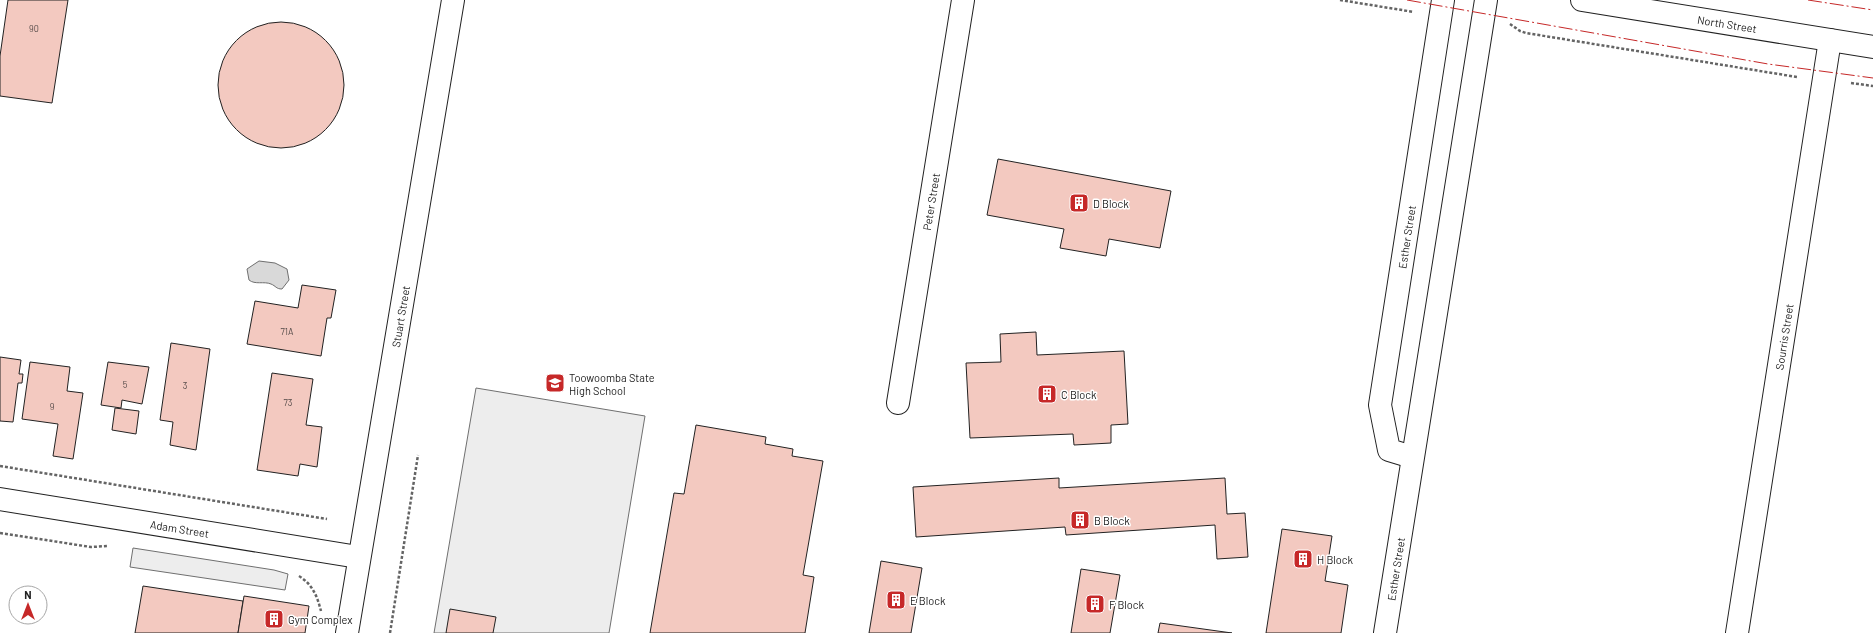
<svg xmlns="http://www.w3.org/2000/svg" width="1873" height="633" font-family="Barlow,sans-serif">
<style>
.parking{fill:#ededed;stroke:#6f6f6f}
.water{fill:#d9d9d9;stroke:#6f6f6f}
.building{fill:#f3c9c0;stroke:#222}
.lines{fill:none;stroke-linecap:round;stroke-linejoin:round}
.street-casing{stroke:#222;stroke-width:24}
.secondary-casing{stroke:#222;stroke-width:24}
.path{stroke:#646464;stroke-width:2.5;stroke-dasharray:3 2;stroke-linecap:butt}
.street{stroke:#fff;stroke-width:22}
.secondary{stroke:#fff;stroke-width:22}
.power{stroke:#c62828;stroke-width:1;stroke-dasharray:14 3 2 3;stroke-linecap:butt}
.labels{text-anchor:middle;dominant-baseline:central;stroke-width:3;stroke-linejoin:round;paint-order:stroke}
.number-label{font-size:9px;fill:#564c4a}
.street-label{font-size:11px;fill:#222;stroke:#fff}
.poi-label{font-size:11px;fill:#222;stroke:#fff;text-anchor:start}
</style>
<rect width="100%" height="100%" fill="#fff"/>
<g class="parking">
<path d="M476,388L645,416L609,633H434Z"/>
<path d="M133,548L274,570L288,574L285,590L130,567Z"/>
</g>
<path class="water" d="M259,261L275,263L287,269L289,280L282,289C276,289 276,286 271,284C264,281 255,285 249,280L247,269Z"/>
<g class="building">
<path d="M8,0H68L52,103L0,96V56Z"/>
<circle cx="281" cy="85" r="63"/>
<path d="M998,159L1171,191L1160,248L1109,239L1106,256L1060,248L1064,229L987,215Z"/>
<path d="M302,285L336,290L331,318H327L321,356L247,344L255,301L298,308Z"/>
<path d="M1036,332L1037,355L1124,351L1128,424L1111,425V443L1074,445L1073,434L970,438L966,363L1001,362L1000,334Z"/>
<path d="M171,343L210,349L196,450L170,445L173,422L160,420Z"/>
<path d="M0,357L21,360L19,374H23L22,383H18L13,422L0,421Z"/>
<path d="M30,362L70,367L67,391L83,393L73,459L53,456L58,424L22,419Z"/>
<path d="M108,362L149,367L142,404L122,400L121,408L101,405Z"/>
<path d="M272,373L313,379L306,425L322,427L317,467L300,464L298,476L257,470Z"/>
<path d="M115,408L139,411L136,434L112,430Z"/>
<path d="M696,425L766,437L765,444L793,449L792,456L823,461L803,575L814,577L805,633H650L674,493L684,494Z"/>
<path d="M1059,478V488L1225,478L1227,514L1245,513L1248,557L1217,559L1215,525L1066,535L1065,527L916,537L913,487Z"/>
<path d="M1282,529L1332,536L1325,581L1348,585L1341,633H1266Z"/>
<path d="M881,561L922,568L911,633H869Z"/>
<path d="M1081,569L1120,575L1110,633H1071Z"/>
<path d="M143,586L243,601L238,633H135Z"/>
<path d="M244,596L309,606L305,633H238Z"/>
<path d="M450,609L496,617L493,633H446Z"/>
<path d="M1160,623L1232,633H1158Z"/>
</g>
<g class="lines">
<g class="street-casing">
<g id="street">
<path id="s1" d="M898,403L963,0"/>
<path id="s2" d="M1412,457L1389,450L1380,405L1443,0"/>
<path id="s3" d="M0,499L358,557"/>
<path id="s4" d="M1385,633L1486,0"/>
<path id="s5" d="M1737,633L1830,40"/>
</g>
</g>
<g class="secondary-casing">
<g id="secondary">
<path id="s6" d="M1582,0L1873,47"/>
<path id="s7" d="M347,633L453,0"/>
</g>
</g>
<g class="path">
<path d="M1340,0L1414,12"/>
<path d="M1510,24L1520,31L1526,33L1797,77"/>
<path d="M1851,83L1873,86"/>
<path d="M0,466L327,519"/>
<path d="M0,533L91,547L108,546"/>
<path d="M299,576C313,585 317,596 321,611"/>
<path d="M390,633L418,455"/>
</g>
<use href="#street" class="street"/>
<use href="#secondary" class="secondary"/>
<g class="power">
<path d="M1407,0L1768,64L1873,78"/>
<path d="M1808,0L1873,10"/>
</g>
</g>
<defs>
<g id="building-square" transform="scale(1)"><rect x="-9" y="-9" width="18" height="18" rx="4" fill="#c62828" stroke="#fff"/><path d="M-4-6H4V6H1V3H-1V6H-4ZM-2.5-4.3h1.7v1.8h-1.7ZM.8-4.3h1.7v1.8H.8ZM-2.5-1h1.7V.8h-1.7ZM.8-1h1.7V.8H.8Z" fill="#fff"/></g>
<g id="school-square" transform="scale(1)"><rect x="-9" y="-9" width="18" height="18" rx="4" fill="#c62828" stroke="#fff"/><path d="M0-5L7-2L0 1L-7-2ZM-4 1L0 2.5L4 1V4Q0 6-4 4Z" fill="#fff"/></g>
</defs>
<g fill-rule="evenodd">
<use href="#building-square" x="1079" y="203"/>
<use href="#school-square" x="555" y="383"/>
<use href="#building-square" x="1047" y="394"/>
<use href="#building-square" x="1080" y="520"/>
<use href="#building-square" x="1303" y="559"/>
<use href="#building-square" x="896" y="600"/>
<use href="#building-square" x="1095" y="604"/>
<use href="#building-square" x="274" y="619"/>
</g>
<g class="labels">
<g class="number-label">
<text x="34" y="28">90</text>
<text x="287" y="331">71A</text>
<text x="125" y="384">5</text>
<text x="185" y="385">3</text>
<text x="288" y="402">73</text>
<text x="52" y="406">9</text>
</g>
<g class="street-label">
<text stroke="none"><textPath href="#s6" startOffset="147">North Street</textPath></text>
<text stroke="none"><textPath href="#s1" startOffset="204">Peter Street</textPath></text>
<text stroke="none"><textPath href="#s2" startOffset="240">Esther Street</textPath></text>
<text stroke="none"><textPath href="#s7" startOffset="321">Stuart Street</textPath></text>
<text stroke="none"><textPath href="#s5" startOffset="300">Sourris Street</textPath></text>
<text stroke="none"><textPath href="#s3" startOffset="182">Adam Street</textPath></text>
<text stroke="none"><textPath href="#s4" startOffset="65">Esther Street</textPath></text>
</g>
<g class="poi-label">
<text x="1093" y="203">D Block</text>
<text x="569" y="377">Toowoomba State<tspan x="569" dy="13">High School</tspan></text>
<text x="1061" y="394">C Block</text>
<text x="1094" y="520">B Block</text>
<text x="1317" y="559">H Block</text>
<text x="910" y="600">E Block</text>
<text x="1109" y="604">F Block</text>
<text x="288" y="619">Gym Complex</text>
</g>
</g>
<g transform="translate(28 605)"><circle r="19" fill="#ffffff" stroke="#a7a7a7"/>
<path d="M0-3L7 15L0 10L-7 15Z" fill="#c62828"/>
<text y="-6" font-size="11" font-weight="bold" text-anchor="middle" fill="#222222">N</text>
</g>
</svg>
